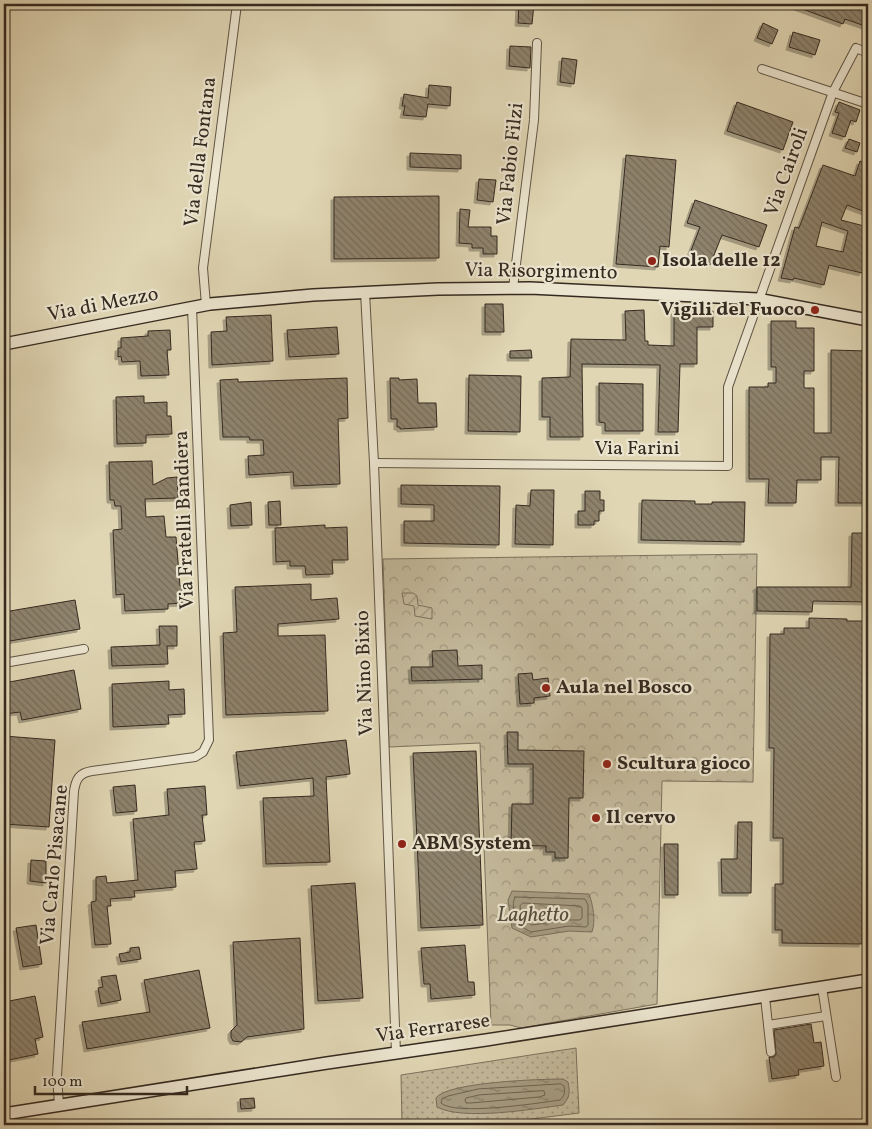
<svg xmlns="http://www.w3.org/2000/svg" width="872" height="1129" font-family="Vollkorn,serif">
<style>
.grass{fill:url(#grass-dots);stroke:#7c725e}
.park{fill:url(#park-crowns);stroke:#7c725e}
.garden{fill:url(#garden-furrows);stroke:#7c725e}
.water{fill:url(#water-ripples);stroke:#796e5b}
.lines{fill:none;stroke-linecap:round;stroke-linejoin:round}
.shore{stroke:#6e6351;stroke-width:1}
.building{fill:url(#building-back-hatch);stroke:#352a20;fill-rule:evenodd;filter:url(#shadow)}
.street-casing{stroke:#605545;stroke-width:10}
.secondary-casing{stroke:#352a20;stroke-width:14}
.street{stroke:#ebe4ce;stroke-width:8}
.secondary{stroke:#ebe4ce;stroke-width:11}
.poi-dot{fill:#8f2418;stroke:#ebe4ce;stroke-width:2}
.labels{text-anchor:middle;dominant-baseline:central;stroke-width:4.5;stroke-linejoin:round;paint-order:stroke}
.street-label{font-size:20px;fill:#352a20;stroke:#ebe4ce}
.poi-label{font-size:20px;font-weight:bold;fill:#352a20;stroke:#ebe4ce;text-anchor:start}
.water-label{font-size:21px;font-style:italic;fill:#574c3d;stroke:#ebe4ce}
</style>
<defs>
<pattern id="grass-dots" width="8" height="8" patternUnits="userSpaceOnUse" patternTransform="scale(1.25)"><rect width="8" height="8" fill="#c3b99b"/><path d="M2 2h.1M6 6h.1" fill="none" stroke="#9f977e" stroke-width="1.8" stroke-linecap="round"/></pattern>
<pattern id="park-crowns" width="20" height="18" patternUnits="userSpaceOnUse" patternTransform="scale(1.25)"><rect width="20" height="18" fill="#c3b99b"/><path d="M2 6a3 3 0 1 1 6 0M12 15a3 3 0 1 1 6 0" fill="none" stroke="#9f977e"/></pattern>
<pattern id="garden-furrows" width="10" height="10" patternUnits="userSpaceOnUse" patternTransform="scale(1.25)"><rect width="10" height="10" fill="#c3b99b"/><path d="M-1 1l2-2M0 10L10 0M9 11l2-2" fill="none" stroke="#9f977e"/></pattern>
<pattern id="water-ripples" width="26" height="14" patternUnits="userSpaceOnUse" patternTransform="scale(1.25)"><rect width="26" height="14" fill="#a69c82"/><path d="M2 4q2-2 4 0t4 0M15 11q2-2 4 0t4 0" fill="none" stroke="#887f6a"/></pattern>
<pattern id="building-back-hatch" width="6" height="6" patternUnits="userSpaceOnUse" patternTransform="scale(1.25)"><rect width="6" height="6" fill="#8e836d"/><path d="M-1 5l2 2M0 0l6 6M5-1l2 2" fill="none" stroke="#756b59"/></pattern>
<filter id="shadow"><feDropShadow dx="-3" dy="3" stdDeviation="0" flood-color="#0004"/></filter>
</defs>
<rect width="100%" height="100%" fill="#e0d6b4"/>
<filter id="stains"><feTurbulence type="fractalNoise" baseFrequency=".004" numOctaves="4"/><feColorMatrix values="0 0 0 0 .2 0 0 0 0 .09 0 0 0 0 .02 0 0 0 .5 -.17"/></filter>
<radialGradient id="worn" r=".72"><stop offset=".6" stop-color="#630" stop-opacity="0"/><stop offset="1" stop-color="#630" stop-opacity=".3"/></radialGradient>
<path class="grass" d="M576,1048L579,1113L485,1125H402L401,1075Z"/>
<path class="park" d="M757,554L753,782L662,781L657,1004L521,1028L510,1025H491L480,743L389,747L383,559Z"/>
<path class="garden" d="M402,593H413L417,596L418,605L432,608V619L415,616L414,606L404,604Z"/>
<g class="water">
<path d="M512,891L589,894C593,905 596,920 592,932L569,931L531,937L512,928L508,900Z"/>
<path d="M563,1079L568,1082C570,1092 570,1097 563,1105C533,1109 463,1121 437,1107L436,1098C447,1082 541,1079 563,1079Z"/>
</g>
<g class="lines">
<g class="shore">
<path d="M515,897L585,899L588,905V925L586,927L569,926L531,932L517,924C515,916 511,905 515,897Z"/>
<path d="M523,903L580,906L582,908V918L580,920H568L532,925L522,920L520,906Z"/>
<path d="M561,1084L564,1086C565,1091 565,1096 560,1100C539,1103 455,1116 441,1103L442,1099L448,1096L478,1089Z"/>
<path d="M544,1091L545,1095L539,1097L471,1103H466L465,1100L466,1098L479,1095Z"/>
</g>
</g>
<g class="building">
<path d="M519,4H534L532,24L518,23Z"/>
<path d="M789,4H868V27L845,19L843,24Z"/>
<path d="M763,23L778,30L772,44L757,38Z"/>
<path d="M793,32L820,40L815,55L789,47Z"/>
<path d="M510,46L531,47L530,68L509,66Z"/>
<path d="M562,58L577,60L574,84L560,82Z"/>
<path d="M429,85L451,87L450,106L428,104L426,117L403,115L405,106H402L404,94L428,98Z"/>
<path d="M737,102L793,122L783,150L727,131Z"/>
<path d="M839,102L860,110L856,122L851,120L845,137L832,133L839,113L835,112Z"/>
<path d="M849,139L860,143L857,152L845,148Z"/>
<path d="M410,153L461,155V169L410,167Z"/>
<path d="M626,155L676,160L669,247L660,246L658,267L616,264Z"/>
<path d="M860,161L868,164V213L847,205L841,220L868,227L863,254L868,255V271L863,270L862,273L829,265L824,285L794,278L793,280L781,278L795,227L799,228L823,165L855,176ZM822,222L848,231L843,252L816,246Z"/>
<path d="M479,179L496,180L493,202L477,200Z"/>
<path d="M439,196V258L334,259V197Z"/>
<path d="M695,200L767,225L759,247L722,235L710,265L689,256L700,227L687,223Z"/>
<path d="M460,209L470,210L468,227H491V236H497V254H483V248H472V244L459,243Z"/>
<path d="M485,304H503L504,332H485Z"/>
<path d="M644,310L645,341H648V345L674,346V311H713V327H697V364H680L678,432H658L660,365L582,364L583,437H550V417H542V378L570,377L571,339L626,340L625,311Z"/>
<path d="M271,315L273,361L212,365L211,332L227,331L226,317Z"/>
<path d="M771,321H796V328H814V371H804V388H814V433H831V350L868,351V503H838L839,457H821V480H797L796,503H768L769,479H749V387H768V383H776V367H771Z"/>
<path d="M337,327L339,354L289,357L287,330Z"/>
<path d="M170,330L171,350H167L169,375L141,376L140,361L122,362L121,356L118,357V348H121V338L148,336V331Z"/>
<path d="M531,350L532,358H510V351Z"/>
<path d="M469,375L521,376L520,432L468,431Z"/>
<path d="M347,378L348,418L338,419L340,484L294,486L293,472L249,475L248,456L264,455L263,440H250L249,437H223L220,380L238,379V382Z"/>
<path d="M390,378H399V380L417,379L418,403H436L437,427L400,429V427H397V419H391Z"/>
<path d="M599,383L643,384V431H605V423L599,422Z"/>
<path d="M144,396V403L167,402V416H171L172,434L146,435V443L117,444L116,397Z"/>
<path d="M152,461L153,485L167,478L177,477L178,498L145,499L146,517L164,516L166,537H176L180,586H182L183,603L168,604V609L125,611L124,594L116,595L113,530L122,529L121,506H115L114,500H110L109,462Z"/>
<path d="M401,485L500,486L499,545L404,543V521H434V505L401,504Z"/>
<path d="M531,490H554L553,545L515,544L516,505L530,506Z"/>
<path d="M585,491H600V500H604V511H599V521H594V525H578V511H585Z"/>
<path d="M642,500L695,501V504H712V502H745L744,542L641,540Z"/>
<path d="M280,501L281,525H269L268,502Z"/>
<path d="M251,502L252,525L231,526L230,505Z"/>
<path d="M325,525V528L347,527L348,560H332L333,574L306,575L305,566H290V561L276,562L275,528Z"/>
<path d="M852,533H868V602L813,601L812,612L757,611V587H851Z"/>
<path d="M311,584V600L337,598L339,619L278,624V636L325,635L328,711L226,715L223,633L237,632L235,587Z"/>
<path d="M75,600L80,629L4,642V612Z"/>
<path d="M809,618L847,619V621H864L862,944L782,943V930H775V884H783V838H773L774,748H769L770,634H784V628H809Z"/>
<path d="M159,626H177V646H167L168,664L112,666L111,647L160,645Z"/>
<path d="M457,650L458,666L482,665V679L412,681L411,667H433L432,651Z"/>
<path d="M74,670L81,709L22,720L20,712L4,714V683Z"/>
<path d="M532,673L533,680L548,678L550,696L534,698V703L520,704L518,674Z"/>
<path d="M169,681V690L184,689L185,714L168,715L169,724L113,727L112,684Z"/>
<path d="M507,732H518V750L584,751L583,798H569L568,858H555V852H546V846L511,845L512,804H533V764H508Z"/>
<path d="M4,736L55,740L49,827L4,824Z"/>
<path d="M346,740L350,774L326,777L330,862L266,864L263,798L314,796L313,778L240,786L236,752Z"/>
<path d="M476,751L483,925L421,928L413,753Z"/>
<path d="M135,785L137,811L116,813L113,787Z"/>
<path d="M205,786L207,815H202L205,841L194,842L197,869L175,871L176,887L134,891L135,897L110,899L111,906H107L111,944L95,945L91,902L96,901V877L106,876L107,883L138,880L133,819L169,815L167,789Z"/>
<path d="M738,822H752L751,893H722L721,859H737Z"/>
<path d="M664,844H678V895H665Z"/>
<path d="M31,860L46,861V883L30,881Z"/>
<path d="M355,883L363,998L318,1001L311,886Z"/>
<path d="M36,925L42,964L23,967L16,928Z"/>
<path d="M300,938L304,1029L247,1037L241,1042L233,1041L231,1037V1031L237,1025L233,942Z"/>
<path d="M465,945L468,982H474L475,995L431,999L430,984H424L421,948Z"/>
<path d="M139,947L141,959L121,962L119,954L130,952V948Z"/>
<path d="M199,970L210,1028L87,1049L82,1022L150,1012L144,980Z"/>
<path d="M116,975L121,1000L101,1004L98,988L103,987L101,977Z"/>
<path d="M35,996L43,1037L35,1039L38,1054L4,1061V1002Z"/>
<path d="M811,1024L814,1043L821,1042L824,1066L798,1070L799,1075L772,1079L769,1057H774L776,1054L774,1030Z"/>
<path d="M254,1098L255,1108L241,1109L240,1099Z"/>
</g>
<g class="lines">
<g class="street-casing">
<g id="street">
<path d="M762,69L868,104"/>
<path d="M513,288L534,120L537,43"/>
<path d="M365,292L374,463L396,1053"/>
<path d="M206,305L203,268L237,4"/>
<path d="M374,463L728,466V387L833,92L856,48L868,53"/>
<path d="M4,663L84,649"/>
<path d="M822,987L836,1077"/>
<path d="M765,997L771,1052"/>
<path d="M768,1025L826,1016"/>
<path d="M59,1105L57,1076L74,791C76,779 79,773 92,771L195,757L203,752L209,740L192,307"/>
</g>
</g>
<g class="secondary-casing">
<g id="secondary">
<path d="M4,344L210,304L313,295L438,289L530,288L758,299L868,320"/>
<path d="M4,1114L327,1063L486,1040L868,980"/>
</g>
</g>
<use href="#street" class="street"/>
<use href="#secondary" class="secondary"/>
</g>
<g class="poi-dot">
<circle cx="652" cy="261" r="5"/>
<circle cx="815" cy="310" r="5"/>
<circle cx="546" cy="688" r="5"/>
<circle cx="607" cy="764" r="5"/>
<circle cx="596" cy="818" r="5"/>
<circle cx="402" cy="844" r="5"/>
</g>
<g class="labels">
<g class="street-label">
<text transform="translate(201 152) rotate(-83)">Via della Fontana</text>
<text transform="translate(511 164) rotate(-84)">Via Fabio Filzi</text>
<text transform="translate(787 172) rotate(-70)">Via Cairoli</text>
<text transform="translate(541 272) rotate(1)">Via Risorgimento</text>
<text transform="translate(103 305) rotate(-11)">Via di Mezzo</text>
<text x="637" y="449">Via Farini</text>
<text transform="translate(185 520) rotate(-92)">Via Fratelli Bandiera</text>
<text transform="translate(365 673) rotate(-92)">Via Nino Bixio</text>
<text transform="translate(55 865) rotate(-85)">Via Carlo Pisacane</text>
<text transform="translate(433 1029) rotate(-8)">Via Ferrarese</text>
</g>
<g class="poi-label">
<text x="662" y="261">Isola delle 12</text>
<text x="805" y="310" text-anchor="end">Vigili del Fuoco</text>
<text x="556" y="688">Aula nel Bosco</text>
<text x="617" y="764">Scultura gioco</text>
<text x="606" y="818">Il cervo</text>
<text x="412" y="844">ABM System</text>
</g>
<g class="water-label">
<text x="533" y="915">Laghetto</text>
</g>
</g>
<rect width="872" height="1129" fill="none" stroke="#e0d6b4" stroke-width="20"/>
<rect x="5" y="5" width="862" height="1119" fill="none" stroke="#352a20" stroke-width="2.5"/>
<rect x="10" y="10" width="852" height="1109" fill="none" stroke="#352a20"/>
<path d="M35 1086v8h152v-8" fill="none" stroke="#352a20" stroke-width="2.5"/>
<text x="42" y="1086" font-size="15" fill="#352a20" stroke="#ebe4ce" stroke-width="4" paint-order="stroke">100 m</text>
<rect width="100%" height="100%" filter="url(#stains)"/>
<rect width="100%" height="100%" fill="url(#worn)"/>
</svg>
